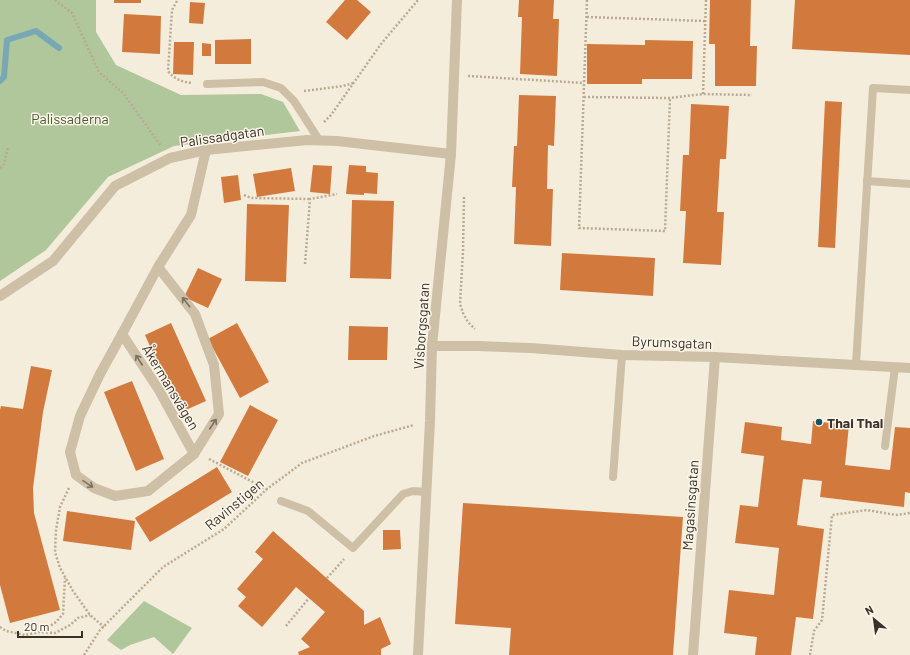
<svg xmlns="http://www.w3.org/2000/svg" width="910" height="655" font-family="Barlow,sans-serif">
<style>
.green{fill:#b0c69b}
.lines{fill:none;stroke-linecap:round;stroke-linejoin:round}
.stream{stroke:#78a8b5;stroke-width:6}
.building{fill:#d27a3d}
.path{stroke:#baaa91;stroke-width:2.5;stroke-dasharray:2 2;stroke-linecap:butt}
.service{stroke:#cebfa7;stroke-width:8}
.minor{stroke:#cebfa7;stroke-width:10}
.oneway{stroke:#7d7161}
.poi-dot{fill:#195060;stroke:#fcf6ea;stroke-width:1.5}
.labels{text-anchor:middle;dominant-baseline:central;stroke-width:3;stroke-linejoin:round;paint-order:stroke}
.park-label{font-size:14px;fill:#415b29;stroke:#fcf6ea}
.street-label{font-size:14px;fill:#3a3128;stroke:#fcf6ea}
.poi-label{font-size:14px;font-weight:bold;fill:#3a3128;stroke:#fcf6ea;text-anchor:start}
</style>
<rect width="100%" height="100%" fill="#f5eddc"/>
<g class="green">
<path d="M0,0H96V32L116,65L181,95L261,94L283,102L300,131L174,146L108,177L46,250L0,281Z"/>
<path d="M144,601L192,628L173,654L154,637L130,645L121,650L107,640Z"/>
</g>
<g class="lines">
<path class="stream" d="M0,81L4,77L7,40L36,31L59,48"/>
</g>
<g class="building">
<rect x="114" y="0" width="27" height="3"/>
<path d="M345,0H357L371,12L347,40L326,22Z"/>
<path d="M519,0H554L553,19H559L557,76L520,74L522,17H518Z"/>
<path d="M710,0H751L750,46H757L756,86H715V44H709Z"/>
<path d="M795,0H910V55L792,49Z"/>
<path d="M190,2L205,3L203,24L189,23Z"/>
<path d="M124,14L161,16L160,54L122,52Z"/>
<path d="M251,39V64H215V40Z"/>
<path d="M645,40L693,41L692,79H642V84H587V44L645,45Z"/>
<path d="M174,42H194L193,75L173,74Z"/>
<path d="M202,43L211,44V56H202Z"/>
<path d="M519,95L556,96L554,146L548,145L547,189H553L551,246L514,244L516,187H512L514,146H517Z"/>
<path d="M825,101L842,102L835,248L818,247Z"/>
<path d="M691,104L729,106L726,159H720L717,212H724L721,265L683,263L686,211H680L683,155H689Z"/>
<path d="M313,165L332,166L330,194L310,192Z"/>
<path d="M349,165L366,166V172L378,173L377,194L364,193V195L346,194Z"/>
<path d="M291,168L295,191L257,197L253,174Z"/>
<path d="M238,175L241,200L224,203L221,177Z"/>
<path d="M352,200L394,201L391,279L350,278Z"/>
<path d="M247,204L289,205L286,282L245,281Z"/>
<path d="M562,253L655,258L653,296L560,290Z"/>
<path d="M198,268L222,279L208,308L184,297Z"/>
<path d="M171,323L206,401L179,413L145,335Z"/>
<path d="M237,323L269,382L240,398L208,339Z"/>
<path d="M349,326L388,327L387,360H348Z"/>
<path d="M31,366L52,370L43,412L33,488L34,513L60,610L10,623L0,585V410L1,406L23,409Z"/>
<path d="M132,381L164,459L136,471L104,392Z"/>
<path d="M250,405L278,420L248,476L220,462Z"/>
<path d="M813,421L849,425L845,465L890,470L895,427L910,428V493L905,492L904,507L820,497L822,481L803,479L797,525L824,529L813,619L796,617L791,655H755L757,637L724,633L729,590L774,595L779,548L735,543L740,505L758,507L764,456L741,453L745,422L782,427L781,440L811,444Z"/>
<path d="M217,467L232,492L150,542L135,518Z"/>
<path d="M463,503L683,517L673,655H509L511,628L455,624Z"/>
<path d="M67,511L135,521L131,550L63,541Z"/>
<path d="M383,530H400L401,549L383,550Z"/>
<path d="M273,531L364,611V625L380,617L391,644L381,649V655H299L298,652L310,647L301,639L325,612L296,587L262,627L238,606L246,597L237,589L263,559L255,552Z"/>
</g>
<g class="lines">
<g class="path">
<path d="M55,0L72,13L99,72L123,93L161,146"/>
<path d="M587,0L579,228L665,231L670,98"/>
<path d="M177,1L172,10L168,71C174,79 182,82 192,83"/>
<path d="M587,17L705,21"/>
<path d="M468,76L584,83"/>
<path d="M304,91L343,86L353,83"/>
<path d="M703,94L706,0"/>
<path d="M584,97L670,98L703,94L752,95"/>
<path d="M324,122L331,115L381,44L418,0"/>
<path d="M0,168L4,164L8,147"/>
<path d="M244,195L251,198L310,199"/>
<path d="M464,197L463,251L460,304L463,313L468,322L475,329"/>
<path d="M305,264L310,199L337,194"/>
<path d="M209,459L268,490"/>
<path d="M69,488L60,507L56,530L55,552L60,568L73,591L90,615L104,627"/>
<path d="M327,578L344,559"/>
<path d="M286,626L309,598"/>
<path d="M0,627L6,631L25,635L40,632L55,633L70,625L78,618L90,615"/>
<path d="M41,632L56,622L63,614L65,578"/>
<path d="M84,655L100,630L163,567L224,529L267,489L302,463L374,436L414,425"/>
<path d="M810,655L814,631L822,620L832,515L867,510L896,515L910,513"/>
</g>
<g class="service">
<path d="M207,84L263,82L281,88L294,101L319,140"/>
<path d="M867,181L910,184"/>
<path d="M856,364L873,88L910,90"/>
<path d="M885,446L895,367"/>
<path d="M613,477L622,355"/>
<path d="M281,501L308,511L353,548L403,494L413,491L426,492"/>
</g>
<g class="minor">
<path d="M158,267L195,314L214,365L219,414L194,454L148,491L115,496L94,488L76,475L70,452L80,416L100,374L122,334L158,267L191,215L206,150"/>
<path d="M0,296L53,261L115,186L170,158L206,150L307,140L337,141L451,154"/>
<path d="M122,334L159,390L194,454"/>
<path d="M432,346H477L531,348L622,355L715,357L910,368"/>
<path d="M418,655L430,421L432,346L451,154L457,0"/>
<path d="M693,655L715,357"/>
</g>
</g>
<defs><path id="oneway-shaft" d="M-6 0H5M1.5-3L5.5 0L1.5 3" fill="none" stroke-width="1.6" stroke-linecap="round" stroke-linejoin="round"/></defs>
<g class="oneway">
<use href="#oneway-shaft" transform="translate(186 302) rotate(-129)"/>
<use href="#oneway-shaft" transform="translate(139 360) rotate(-123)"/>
<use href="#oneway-shaft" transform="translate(213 424) rotate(-57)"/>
<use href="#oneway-shaft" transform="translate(88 484) rotate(34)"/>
</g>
<circle class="poi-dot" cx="819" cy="422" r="4"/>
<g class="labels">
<g class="park-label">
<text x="70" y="118">Palissaderna</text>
</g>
<g class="street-label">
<text transform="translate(222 136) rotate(-8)">Palissadgatan</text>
<text transform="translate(421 326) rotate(-86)">Visborgsgatan</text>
<text transform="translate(672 342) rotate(2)">Byrumsgatan</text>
<text transform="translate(171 387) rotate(59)">Åkermansvägen</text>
<text transform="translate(234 504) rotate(-40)">Ravinstigen</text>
<text transform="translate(690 505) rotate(-86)">Magasinsgatan</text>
</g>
<g class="poi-label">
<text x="827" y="422">Thai Thai</text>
</g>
</g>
<g transform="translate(874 619) rotate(331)" stroke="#fcf6ea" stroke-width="3" paint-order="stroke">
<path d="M0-3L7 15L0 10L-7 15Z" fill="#3a3128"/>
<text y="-6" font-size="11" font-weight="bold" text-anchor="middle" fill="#3a3128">N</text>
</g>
<path d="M18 631v6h64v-6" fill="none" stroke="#3a3128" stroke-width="2"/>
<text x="24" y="631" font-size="12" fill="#3a3128" stroke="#fcf6ea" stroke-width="3" paint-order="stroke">20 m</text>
</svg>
